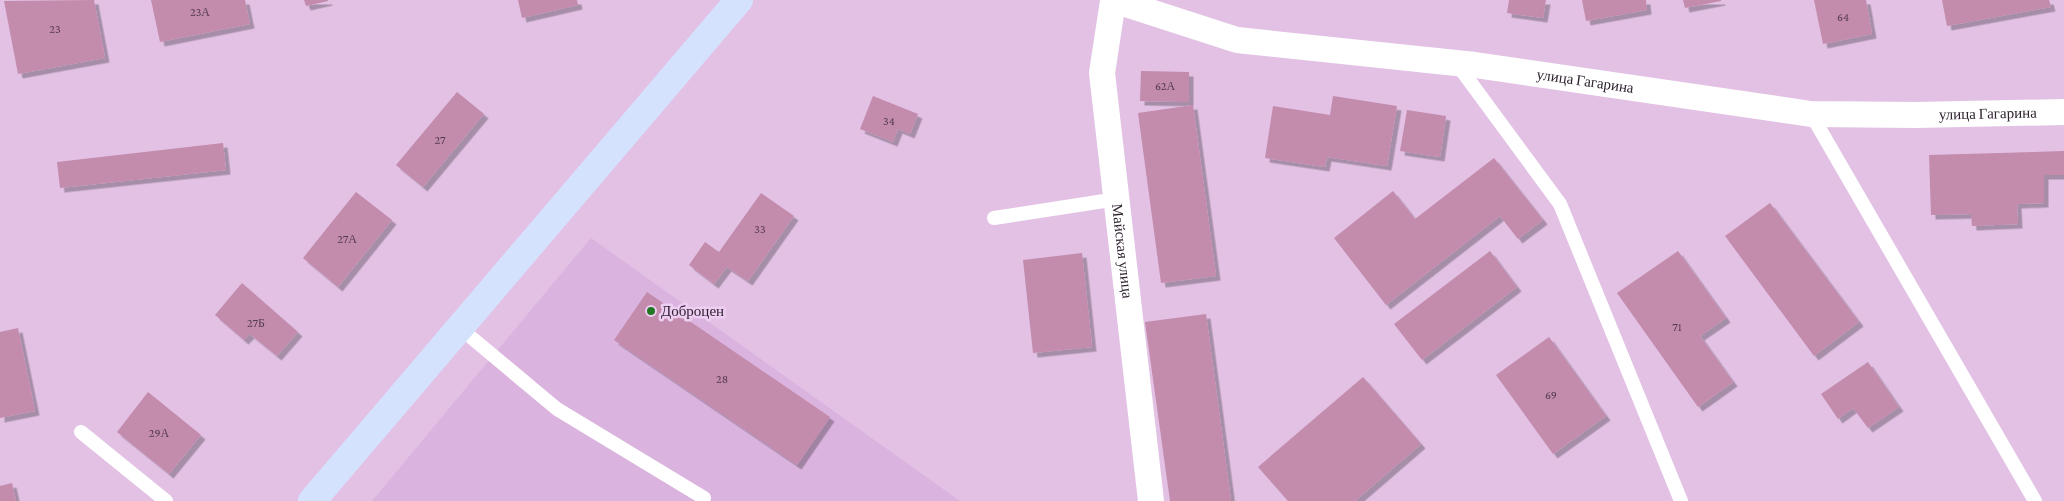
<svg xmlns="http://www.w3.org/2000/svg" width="2064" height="501" font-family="'Crimson Pro',serif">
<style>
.built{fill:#dab3de}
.building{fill:#c38bac;filter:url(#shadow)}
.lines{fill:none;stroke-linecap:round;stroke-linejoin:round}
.lane{stroke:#fff;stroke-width:14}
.street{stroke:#fff;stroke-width:26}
.secondary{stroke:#d5e2fd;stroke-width:28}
.poi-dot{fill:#227723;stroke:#efcef3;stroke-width:2}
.labels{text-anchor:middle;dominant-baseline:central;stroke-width:5;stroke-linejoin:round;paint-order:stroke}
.number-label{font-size:12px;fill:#553d50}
.street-label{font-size:15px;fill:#302331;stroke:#efcef3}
.poi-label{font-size:15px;fill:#302331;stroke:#efcef3;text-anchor:start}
</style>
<defs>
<filter id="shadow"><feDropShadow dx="4.5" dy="4.5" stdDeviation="0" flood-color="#0004"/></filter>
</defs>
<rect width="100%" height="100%" fill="#e2c1e5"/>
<path class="built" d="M591,238L960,501H372Z"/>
<g class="building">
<path d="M94,0L105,58L18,74L4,1Z"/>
<path d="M151,0H245L250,24L160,42Z"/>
<path d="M304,0H328V1L306,6Z"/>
<path d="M518,0H577L578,5L522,18Z"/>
<path d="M1509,0H1546L1543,18L1507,13Z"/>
<path d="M1582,0H1646L1647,10L1586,21Z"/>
<path d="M1683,0H1721V1L1685,8Z"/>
<path d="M1814,0H1866L1872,34L1823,44Z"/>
<path d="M1942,0H2049L2051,7L1947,26Z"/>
<path d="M1141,71L1189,72V102L1140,101Z"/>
<path d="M457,92L484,114L423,187L396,165Z"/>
<path d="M873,96L918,114L910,134L898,129L893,142L860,129Z"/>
<path d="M1333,96L1397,106L1387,166L1327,157L1325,167L1265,158L1273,106L1330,115Z"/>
<path d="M1193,105L1216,276L1161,283L1138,113Z"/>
<path d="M1407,110L1446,116L1440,157L1400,151Z"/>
<path d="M223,143L226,170L60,188L57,162Z"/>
<path d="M2064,151V175H2044V203L2017,204L2018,224L1972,226L1971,214L1931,215L1929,155Z"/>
<path d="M1494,158L1543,220L1518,239L1500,216L1386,305L1334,238L1393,191L1415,219Z"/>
<path d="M356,192L392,220L338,287L303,258Z"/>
<path d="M761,193L794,216L748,281L727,267L714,284L689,265L705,242L719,252Z"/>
<path d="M1770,203L1859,322L1814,356L1725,236Z"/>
<path d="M1490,251L1517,287L1422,360L1394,324Z"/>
<path d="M1678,251L1726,318L1700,336L1733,382L1698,407L1617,293Z"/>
<path d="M1082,253L1092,347L1033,353L1023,260Z"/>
<path d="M242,283L298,332L277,356L250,334L244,340L215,315Z"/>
<path d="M647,292L830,417L797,465L614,340Z"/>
<path d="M1206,314L1231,501H1170L1145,322Z"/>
<path d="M18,328L35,411L0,418V332Z"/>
<path d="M1549,337L1606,416L1553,454L1496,375Z"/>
<path d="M1868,362L1899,407L1868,428L1853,408L1838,419L1821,394Z"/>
<path d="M1363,377L1421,444L1355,501H1288L1258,467Z"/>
<path d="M148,392L201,435L169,474L117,432Z"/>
<path d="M12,483L16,501H0V486Z"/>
</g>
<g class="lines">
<g class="lane">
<path d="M1457,64L1560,204L1681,501"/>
<path d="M1811,114L2035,501"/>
<path d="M994,218L1117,199"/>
<path d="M460,328L557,409L704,498"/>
<path d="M81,432L166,501"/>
</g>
<g class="street">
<path id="s1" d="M1113,0L1237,40L1475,65L1811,114L1916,115L2064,112"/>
<path id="s2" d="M1113,1L1102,73L1151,501"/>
</g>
<path class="secondary" d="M312,501L739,0"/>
</g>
<circle class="poi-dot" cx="651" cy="311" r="5"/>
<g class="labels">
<g class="number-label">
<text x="200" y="12">23А</text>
<text x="1843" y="17">64</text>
<text x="55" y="29">23</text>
<text x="1165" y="86">62А</text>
<text x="889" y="121">34</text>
<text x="440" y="140">27</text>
<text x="760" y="229">33</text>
<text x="347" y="239">27А</text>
<text x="256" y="323">27Б</text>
<text x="1677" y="327">71</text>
<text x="722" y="379">28</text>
<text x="1551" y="395">69</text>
<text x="159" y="433">29А</text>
</g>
<g class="street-label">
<text stroke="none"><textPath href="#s1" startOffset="481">улица Гагарина</textPath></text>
<text stroke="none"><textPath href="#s1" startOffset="886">улица Гагарина</textPath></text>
<text stroke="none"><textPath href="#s2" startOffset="252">Майская улица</textPath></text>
</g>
<g class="poi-label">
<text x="661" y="311">Доброцен</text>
</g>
</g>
</svg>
